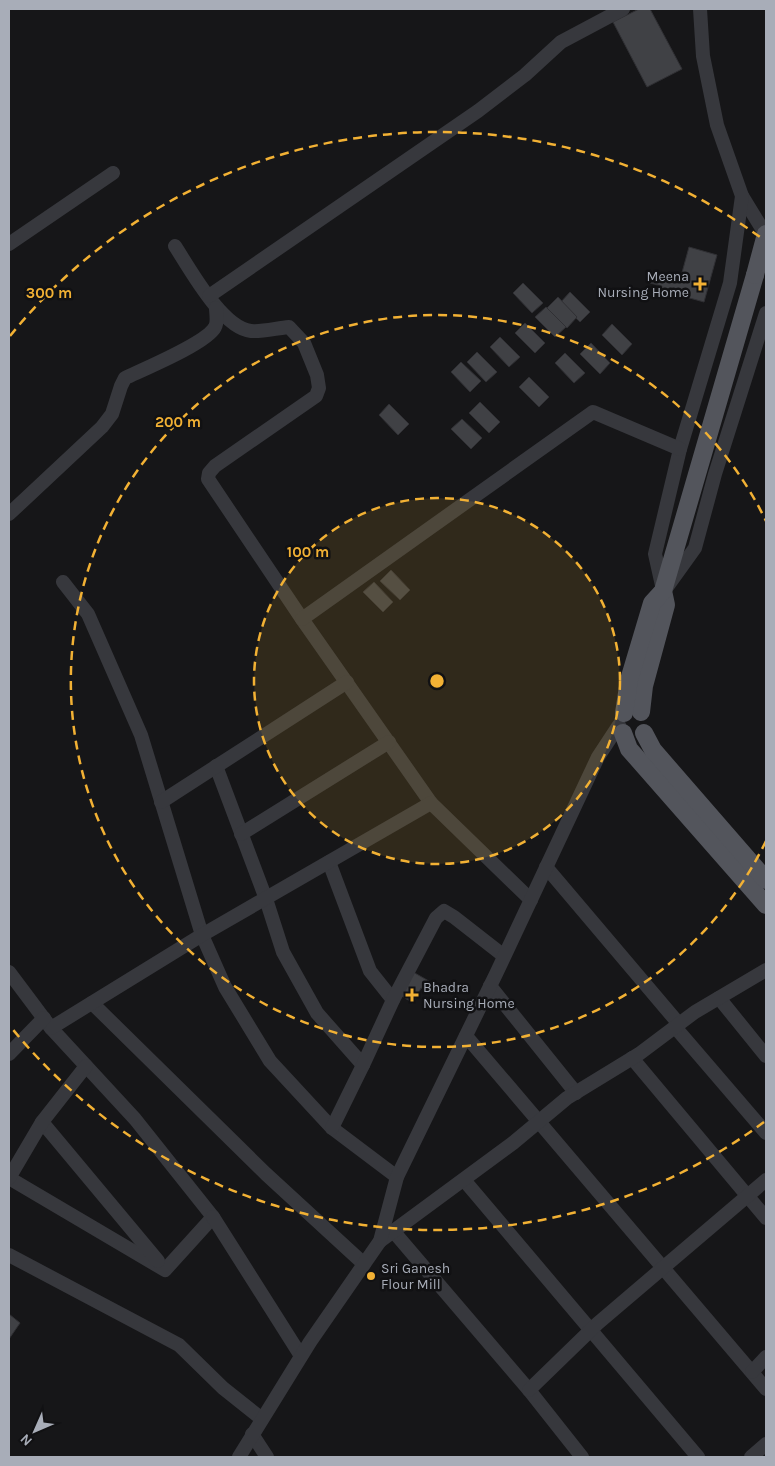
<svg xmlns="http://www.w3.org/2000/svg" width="775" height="1466" font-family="Karla,sans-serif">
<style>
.building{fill:#404145;stroke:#303034}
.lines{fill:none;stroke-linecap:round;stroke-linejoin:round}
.minor{stroke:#37383d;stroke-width:14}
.major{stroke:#53555c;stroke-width:18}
.major-bridge{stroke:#53555c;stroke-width:18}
.ring{fill:none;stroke:#f2b134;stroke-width:2.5;stroke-dasharray:9 6}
.poi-dot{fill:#f2b134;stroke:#111113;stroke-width:2}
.labels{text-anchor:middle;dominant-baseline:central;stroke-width:5;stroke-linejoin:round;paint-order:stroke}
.poi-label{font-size:14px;fill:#a8adb8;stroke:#111113;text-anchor:start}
.centre{fill:#f2b134;stroke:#111113;stroke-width:2.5}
.ring-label{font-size:15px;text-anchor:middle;font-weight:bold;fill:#f2b134;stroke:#111113;stroke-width:5;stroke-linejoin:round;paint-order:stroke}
</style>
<rect width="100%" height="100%" fill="#161618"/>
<g class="building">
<path d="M639,9H650L682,69L647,87L613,22Z"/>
<path d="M689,247L717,255L704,302L661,290L662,286L650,283L653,272L680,280Z"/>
<path d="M523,283L543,303L532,313L513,293Z"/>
<path d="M570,292L590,312L580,322L560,303Z"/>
<path d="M558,297L577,317L567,328L547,308Z"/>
<path d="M546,307L566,327L555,337L535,317Z"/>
<path d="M525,323L545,343L535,353L515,333Z"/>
<path d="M612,324L632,344L622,355L602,335Z"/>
<path d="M500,337L520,357L509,367L490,347Z"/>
<path d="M591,343L610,363L600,374L580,354Z"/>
<path d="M477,352L497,372L486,382L467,362Z"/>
<path d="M565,353L585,373L574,383L555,363Z"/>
<path d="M461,362L481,381L470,392L451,372Z"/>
<path d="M529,377L549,397L539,407L519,387Z"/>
<path d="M480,402L500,422L489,433L469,413Z"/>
<path d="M389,404L409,424L398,435L379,415Z"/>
<path d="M462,419L482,438L471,449L451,429Z"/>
<path d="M391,570L410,590L400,600L380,581Z"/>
<path d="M374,582L393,602L383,612L363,592Z"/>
<path d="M413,972L434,984L429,993L421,988L413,1003L400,995Z"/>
<path d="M9,1314L20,1323L9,1339Z"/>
</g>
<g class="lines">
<g class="minor">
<path d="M742,196L766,235"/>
<path d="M9,244L113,173"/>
<path d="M175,246C190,269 222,328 251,331C263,332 277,328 289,327L304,343L317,375L319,388L316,396L215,466L209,473L208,479L302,619L431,803"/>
<path d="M209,296L478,111L525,75L561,42L623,9"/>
<path d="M9,514L102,427L112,414L121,386L125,378C144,369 207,343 215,327C218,322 216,313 216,308"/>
<path d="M63,582L88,614L141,735L202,935L225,987L270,1061L332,1128L397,1177"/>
<path d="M667,587L695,548L715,474L766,313"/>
<path d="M663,590L655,554L680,449L730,283L742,196L717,125L703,56L700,9"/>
<path d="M302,619L593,412L680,449"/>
<path d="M216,766L266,899L283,952L317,1013L363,1065"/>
<path d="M161,802L347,682"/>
<path d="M241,834L389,742"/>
<path d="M329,862L370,971L393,1000"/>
<path d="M546,867L679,1024"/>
<path d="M9,972L51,1028L135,1119L213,1217L165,1270L9,1178"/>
<path d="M490,986L576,1093"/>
<path d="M719,998L766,1056"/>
<path d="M92,1003L266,1174L364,1264"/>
<path d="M675,1027L766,1133"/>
<path d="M51,1028L202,935L431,803L531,900"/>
<path d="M466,1036L766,1389"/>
<path d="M9,1054L44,1018"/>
<path d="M632,1058L766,1218"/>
<path d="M42,1122L158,1261"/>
<path d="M332,1128L363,1065L393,1000L436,918L444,911L454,917L504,956"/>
<path d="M9,1178L42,1122L86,1066"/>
<path d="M464,1180L698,1457"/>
<path d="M213,1217L301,1356"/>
<path d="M394,1232L529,1390L582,1457"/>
<path d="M380,1241L513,1143L567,1098L639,1054L695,1012L766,970"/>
<path d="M9,1255L179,1345L223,1388L262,1419"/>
<path d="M752,1372L766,1357"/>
<path d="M529,1390L597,1324L766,1180"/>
<path d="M252,1434L267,1457"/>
<path d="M239,1457L310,1342L380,1241L397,1177L496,974L598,757L619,725"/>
<path d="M751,1457L766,1444"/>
</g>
<g class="major">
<path d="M641,712L644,686L666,605L663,591"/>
<path d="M624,713L629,680L652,603L663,591L755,275"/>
<path d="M623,733L629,749L766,905"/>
<path d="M644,733L653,750L766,880"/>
</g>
<path class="major-bridge" d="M755,275L766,234"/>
</g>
<circle cx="437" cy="681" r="183" fill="#f2b134" fill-opacity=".12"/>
<g class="ring">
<circle cx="437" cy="681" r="183"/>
<path d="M766 841A366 366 0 1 1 766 521"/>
<path d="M764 1122A549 549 0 0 1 10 1026M10 336A549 549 0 0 1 764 240"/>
</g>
<g class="poi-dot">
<path d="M697.5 276.5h5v5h5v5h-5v5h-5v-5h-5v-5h5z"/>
<path d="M409.5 987.5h5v5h5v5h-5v5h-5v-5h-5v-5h5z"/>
<circle cx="371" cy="1276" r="5"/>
</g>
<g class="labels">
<g class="poi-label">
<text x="689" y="276" text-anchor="end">Meena<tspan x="689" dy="16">Nursing Home</tspan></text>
<text x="423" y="987">Bhadra<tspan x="423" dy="16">Nursing Home</tspan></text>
<text x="381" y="1268">Sri Ganesh<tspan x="381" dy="16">Flour Mill</tspan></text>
</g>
</g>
<circle cx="437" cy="681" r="8" class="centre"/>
<g class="ring-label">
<text x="49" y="298">300 m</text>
<text x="178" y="427">200 m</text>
<text x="308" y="557">100 m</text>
</g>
<rect width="775" height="1466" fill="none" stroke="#a8adb8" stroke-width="20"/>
<g transform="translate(35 1431) rotate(225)" stroke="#111113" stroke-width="4" paint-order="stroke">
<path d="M0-4L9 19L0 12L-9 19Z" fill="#a8adb8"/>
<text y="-8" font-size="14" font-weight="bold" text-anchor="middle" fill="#a8adb8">N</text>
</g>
</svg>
